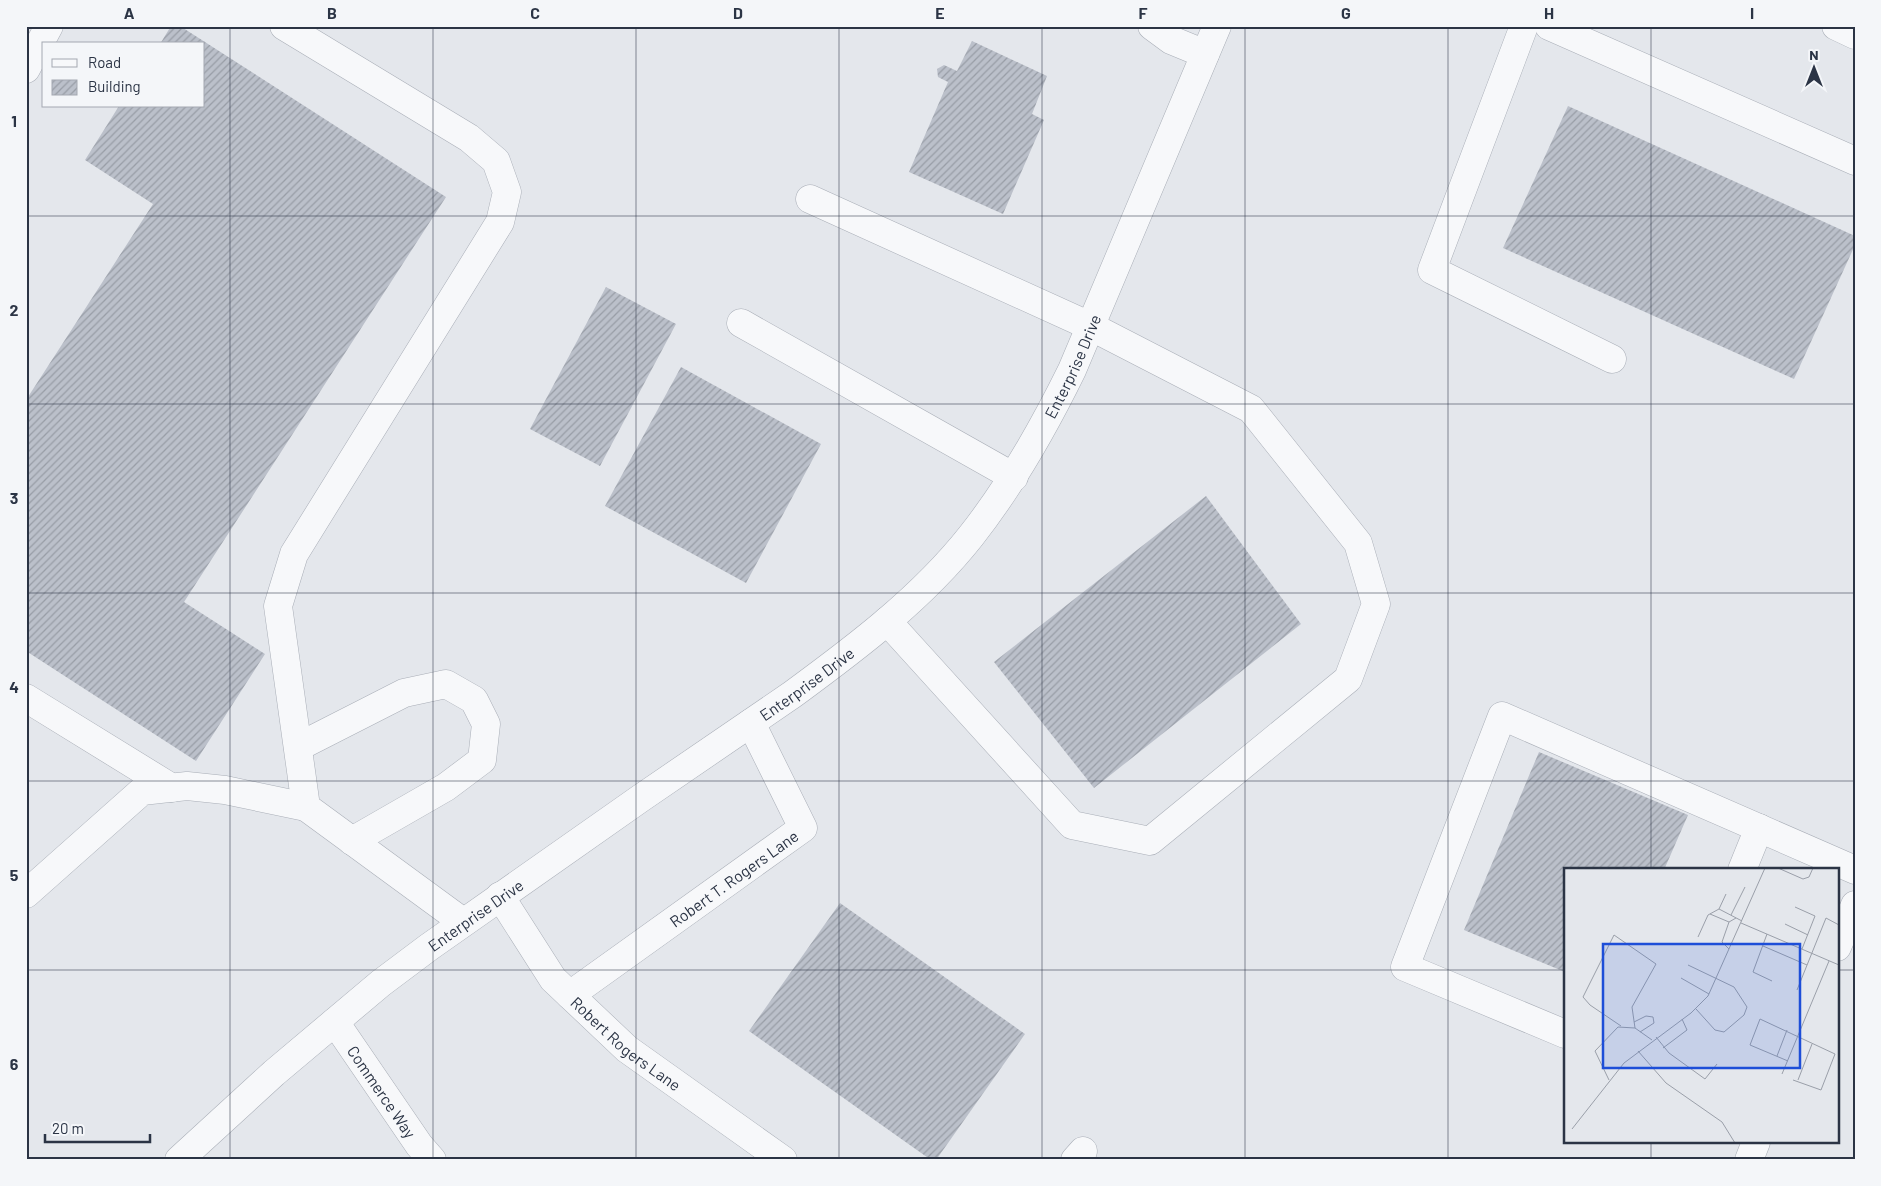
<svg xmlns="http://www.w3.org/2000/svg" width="1881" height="1186" font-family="Barlow,sans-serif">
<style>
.building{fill:url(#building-hatch)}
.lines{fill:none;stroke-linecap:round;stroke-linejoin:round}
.minor-casing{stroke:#a9aeb7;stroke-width:29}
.minor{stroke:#f7f8fa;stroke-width:28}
.grid{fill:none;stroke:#2b3445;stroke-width:1;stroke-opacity:0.55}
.labels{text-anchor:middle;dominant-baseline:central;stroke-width:5;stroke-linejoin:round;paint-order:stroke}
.street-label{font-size:16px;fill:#2b3445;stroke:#f4f6f9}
.inset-road{fill:none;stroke:#9a9fa9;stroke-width:1}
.view{fill:#1d4ed8;fill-opacity:0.15;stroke:#1d4ed8;stroke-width:2.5}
.inset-edge{fill:none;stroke:#2b3445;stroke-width:2.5}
.neatline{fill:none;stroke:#2b3445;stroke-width:2}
.grid-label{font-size:16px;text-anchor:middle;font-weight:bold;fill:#2b3445}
</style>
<defs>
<pattern id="building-hatch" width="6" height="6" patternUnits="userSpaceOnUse" patternTransform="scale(1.25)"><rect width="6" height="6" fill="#bbc0ca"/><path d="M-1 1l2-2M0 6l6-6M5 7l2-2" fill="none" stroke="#989da6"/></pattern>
</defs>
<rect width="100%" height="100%" fill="#e4e7ec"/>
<g class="building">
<path d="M171,26H180L446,197L184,602L265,654L196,761L26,651V400L153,204L85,160L119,106H204V44H160Z"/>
<path d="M972,41L1047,76L1032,114L1044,120L1003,214L909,172L948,82L938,77L937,69L944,65L957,71Z"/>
<path d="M1568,106L1855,236V245L1794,379L1503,248Z"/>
<path d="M606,287L676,324L600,466L530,429Z"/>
<path d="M681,367L821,444L746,583L605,506Z"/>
<path d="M1206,496L1301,624L1094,788L994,662Z"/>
<path d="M1539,752L1688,815L1664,870H1565V972L1464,930Z"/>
<path d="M840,903L1025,1034L936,1160H931L749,1031Z"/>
</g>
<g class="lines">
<g class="minor-casing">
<g id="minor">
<path d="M284,26L469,138L496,161L507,192L500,222L294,554L278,606L306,807L463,922"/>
<path d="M1152,26L1171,40L1205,54"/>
<path d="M1524,26L1432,270L1612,359"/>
<path d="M1549,26L1855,161"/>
<path d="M1836,26L1855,35"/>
<path d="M26,69L49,26"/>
<path d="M810,199L1090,326L1251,409L1358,543L1376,604L1348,679L1150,841L1072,825L887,621"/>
<path d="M741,323L1014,477"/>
<path d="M26,698L172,788"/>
<path d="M298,747L404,693L446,684L474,700L486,724L482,760L446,787L352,841"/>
<path d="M1742,870L1759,828"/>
<path d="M26,894L142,791L187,786L225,790L306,807"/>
<path id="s1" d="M500,896L553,979L627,1049L783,1160"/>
<path d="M1837,947L1855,905"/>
<path id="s2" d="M570,995L803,828L751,723"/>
<path id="s3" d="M335,1022L419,1145L432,1160"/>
<path d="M1565,1034L1405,967L1502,716L1855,870"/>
<path id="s4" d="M179,1160L274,1073L381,983L429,947L641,798L793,694C857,647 922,598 971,536C1012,484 1043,429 1072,370L1217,26"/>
<path d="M1075,1160L1083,1151"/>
<path d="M1749,1160L1756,1142"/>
</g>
</g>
<use href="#minor" class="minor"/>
</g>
<path class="grid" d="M230,26V1160M433,26V1160M636,26V1160M839,26V1160M1042,26V1160M1245,26V1160M1448,26V1160M1651,26V870M26,216H1855M26,404H1855M26,593H1855M26,781H1855M26,970H1565M1837,970H1855M1651,1142V1160"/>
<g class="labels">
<g class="street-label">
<text stroke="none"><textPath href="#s4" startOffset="1209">Enterprise Drive</textPath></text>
<text stroke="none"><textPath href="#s4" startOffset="789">Enterprise Drive</textPath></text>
<text stroke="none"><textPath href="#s2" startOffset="201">Robert T. Rogers Lane</textPath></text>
<text stroke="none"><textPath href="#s4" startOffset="385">Enterprise Drive</textPath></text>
<text stroke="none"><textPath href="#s1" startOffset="196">Robert Rogers Lane</textPath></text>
<text stroke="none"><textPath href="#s3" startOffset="84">Commerce Way</textPath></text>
</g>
</g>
<g transform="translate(1564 868)">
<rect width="275" height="275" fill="#e4e7ec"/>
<path class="inset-road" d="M214,0L239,11L245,9L249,0M162,26L155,41L178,53M231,39L251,48L238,81M146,46L165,54M167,47L181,19M177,55L275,97M221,56L244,67M203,66L189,104L208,113M134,69L144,47L155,41M199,78L243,97M165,81L158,74L165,54L172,50M124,97L170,119L183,139L180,147L160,164L151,162L132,141M117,110L145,126M233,122L262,50L275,57M70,154L82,148L89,149L90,155L76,164M57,158L26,137L19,129L50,67L92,96L68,139L71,160L88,172M92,169L105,185L141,211L153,196M99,180L123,162L118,151M74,183L102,215L158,254L171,275M213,188L223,162M224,193L186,177L196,151L271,186L257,222L229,212M218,206L265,93M45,212L31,183L54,159L71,160M234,212L248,176M8,261L60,195L127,145L144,128L201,0"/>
<path class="view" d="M39,76H236V200H39Z"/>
<rect width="275" height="275" class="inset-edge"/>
</g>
<rect width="1881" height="1186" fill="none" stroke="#f4f6f9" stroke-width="55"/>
<rect x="42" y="42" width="162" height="65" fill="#f4f6f9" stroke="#a4a8b1"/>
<rect x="52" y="59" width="25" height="8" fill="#f7f8fa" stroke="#a4a8b1"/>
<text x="88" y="68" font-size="15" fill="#2b3445">Road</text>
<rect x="52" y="80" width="25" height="15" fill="url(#building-hatch)" stroke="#a4a8b1"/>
<text x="88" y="92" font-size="15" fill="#2b3445">Building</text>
<g transform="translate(1814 68)" stroke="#f4f6f9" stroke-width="4" paint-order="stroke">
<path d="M0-4L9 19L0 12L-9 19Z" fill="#2b3445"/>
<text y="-8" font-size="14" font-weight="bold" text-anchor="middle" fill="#2b3445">N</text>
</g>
<path d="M45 1134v8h105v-8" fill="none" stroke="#2b3445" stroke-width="2.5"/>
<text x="52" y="1134" font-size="15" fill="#2b3445" stroke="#f4f6f9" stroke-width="4" paint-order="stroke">20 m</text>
<rect x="28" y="28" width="1826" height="1130" class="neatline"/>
<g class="grid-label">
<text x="129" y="19">A</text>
<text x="332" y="19">B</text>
<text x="535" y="19">C</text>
<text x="738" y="19">D</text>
<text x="940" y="19">E</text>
<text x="1143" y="19">F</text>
<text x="1346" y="19">G</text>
<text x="1549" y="19">H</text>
<text x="1752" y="19">I</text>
<text x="14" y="127">1</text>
<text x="14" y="316">2</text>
<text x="14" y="504">3</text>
<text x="14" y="693">4</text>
<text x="14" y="881">5</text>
<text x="14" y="1070">6</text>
</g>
</svg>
